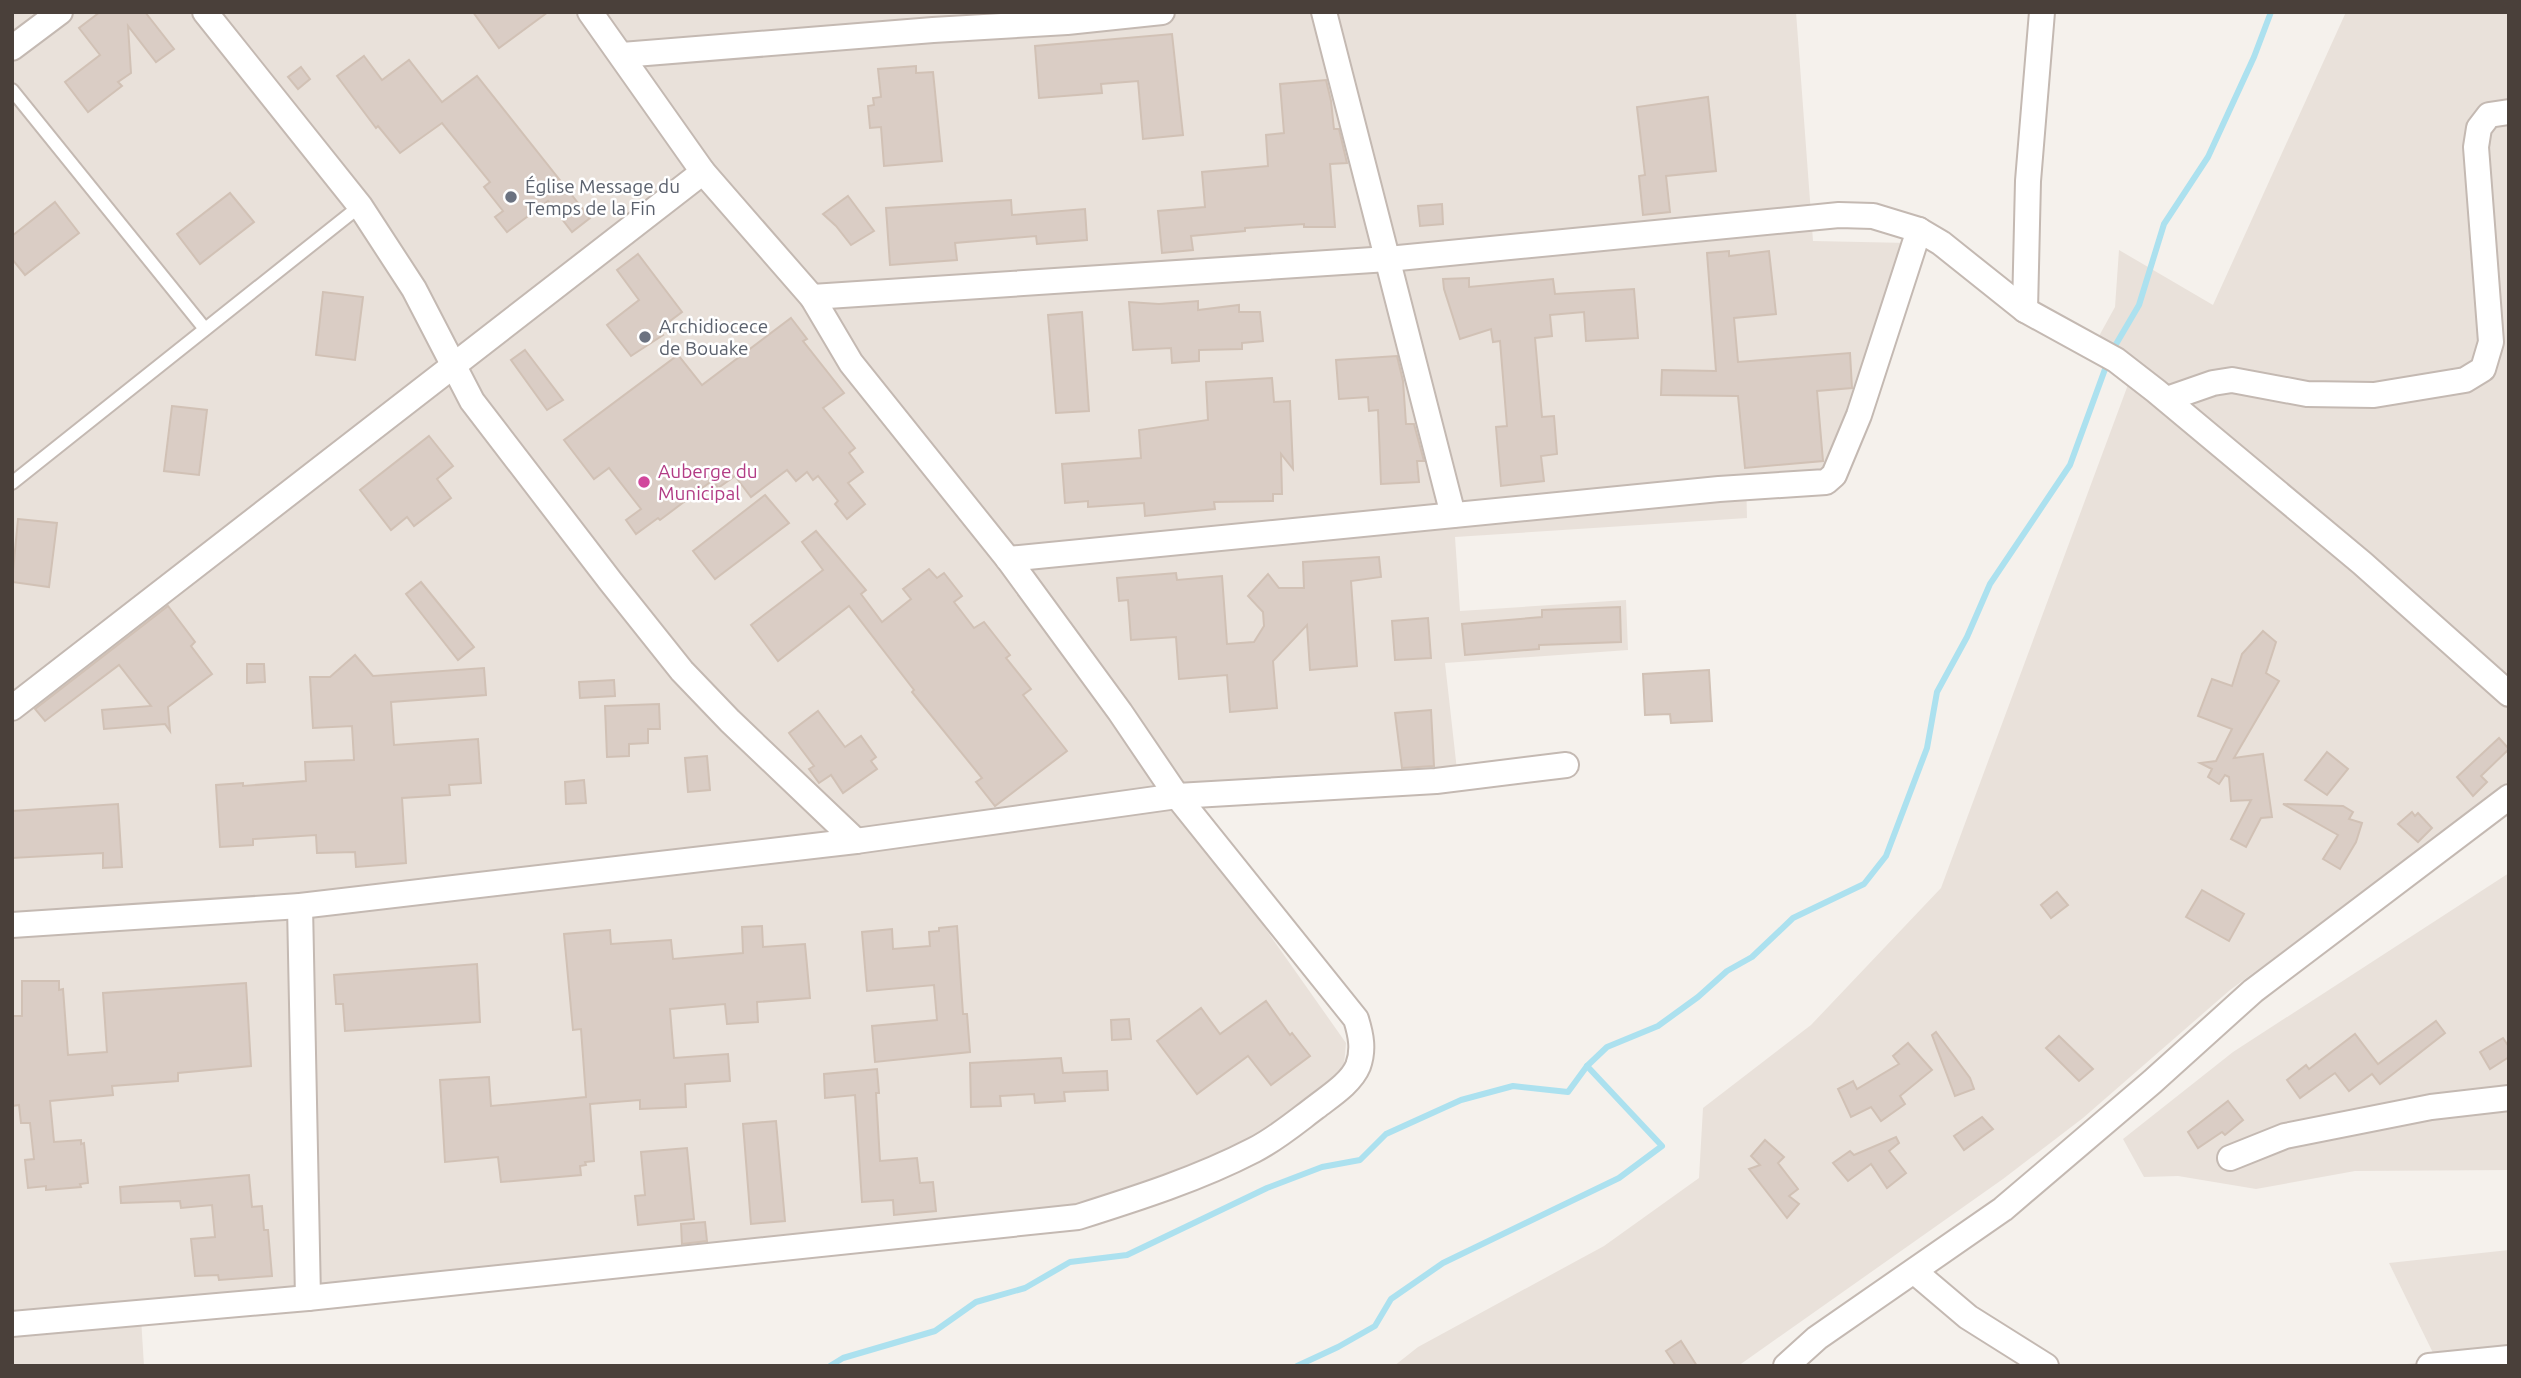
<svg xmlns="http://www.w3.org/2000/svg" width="2521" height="1378" font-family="Ubuntu,sans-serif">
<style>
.residential{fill:#e9e1da}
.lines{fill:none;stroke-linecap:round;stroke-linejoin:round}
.stream{stroke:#ace1ef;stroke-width:6}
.building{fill:#dacdc5;stroke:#d1c1b5;stroke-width:2}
.lane-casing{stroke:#c4b9b2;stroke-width:16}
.street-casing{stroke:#c4b9b2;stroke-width:28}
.lane{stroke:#fff;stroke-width:12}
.street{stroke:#fff;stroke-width:24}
.worship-dot{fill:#6b7280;stroke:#fff;stroke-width:2.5}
.hotel-dot{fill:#d1479c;stroke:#fff;stroke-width:2.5}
.labels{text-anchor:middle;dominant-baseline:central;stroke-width:5;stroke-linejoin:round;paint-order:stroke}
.worship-label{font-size:19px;fill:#5b616d;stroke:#fff;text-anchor:start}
.hotel-label{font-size:19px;fill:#b23c85;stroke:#fff;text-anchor:start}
</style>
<rect width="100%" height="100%" fill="#f5f1ec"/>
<g class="residential">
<path d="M12,12H1796L1813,241L1909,243L1828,469L1746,474L1747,518L1455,537L1460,611L1626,600L1628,650L1445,663L1459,788L1179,806L1346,1043L1343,1076L1233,1152L1081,1209L981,1222L140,1302L144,1366H12Z"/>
<path d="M2346,12H2509V785L2230,990L2083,1118L2003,1179L1738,1366H1394L1418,1347L1604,1246L1699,1178L1703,1108L1811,1025L1941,888L2129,382L2088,356L2115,307L2119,250L2213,305Z"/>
<path d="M2509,873V1170L2355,1171L2256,1189L2178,1176L2144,1177L2123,1139L2233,1052Z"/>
<path d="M2509,1250V1366H2387L2437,1361L2389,1263Z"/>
</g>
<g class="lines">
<g class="stream">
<path d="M2112,351L2139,305L2164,224L2208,157L2254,57L2271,12"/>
<path d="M830,1366L843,1358L935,1331L976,1302L1025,1288L1070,1262L1127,1255L1267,1188L1322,1167L1360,1160L1386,1134L1461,1100L1513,1086L1568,1092L1587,1066L1607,1047L1658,1026L1698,997L1727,971L1752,957L1793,918L1864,884L1886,856L1927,748L1937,692L1967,637L1990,584L2070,465L2108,361"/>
<path d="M1297,1366L1338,1347L1375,1326L1391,1299L1443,1263L1619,1178L1662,1146L1587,1066"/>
</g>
</g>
<g class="building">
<path d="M100,12H145L174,49L156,62L128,26L131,73L118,82L122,86L88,112L65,82L100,55L79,28Z"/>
<path d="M473,12H548L499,48Z"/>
<path d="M1172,34L1183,135L1143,139L1138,81L1101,84L1102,93L1039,98L1035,46Z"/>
<path d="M364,56L382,80L409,60L442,102L477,76L590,218L572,232L548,201L507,232L495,217L503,211L484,187L490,182L442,123L400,153L378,126L376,128L337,76Z"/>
<path d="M916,66V73L933,72L942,161L884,166L881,127L870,128L868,106L874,105L873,98L881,97L878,69Z"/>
<path d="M301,67L310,79L298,89L288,77Z"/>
<path d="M1326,80L1331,101L1334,129H1339L1347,163L1330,164L1335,227H1304V224L1245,228V231L1191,236L1193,250L1162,253L1158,211L1205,207L1202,172L1268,166L1266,135L1284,133L1280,84Z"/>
<path d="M1708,97L1716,171L1666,176L1670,212L1643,215L1639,176L1645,175L1637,107Z"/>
<path d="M230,193L254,222L200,264L177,234Z"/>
<path d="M848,196L874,231L851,245L836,226L823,214Z"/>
<path d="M1011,200L1012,215L1085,209L1087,240L1037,244L1036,236L955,243L957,260L890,265L886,208Z"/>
<path d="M55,202L79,233L25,275L12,259V236Z"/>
<path d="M1442,204L1443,224L1420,226L1418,206Z"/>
<path d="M1729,251V256L1769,251L1776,314L1734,318L1738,362L1850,353L1852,388L1817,391L1823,461L1745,468L1738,396L1661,395L1662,370L1716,371L1707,253Z"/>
<path d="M638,254L682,312L658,330L663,335L631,356L607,325L639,300L617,270Z"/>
<path d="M1469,278V287L1553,279L1555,294L1634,289L1638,338L1586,341L1584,312L1550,315L1552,336L1535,338L1542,417L1554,416L1557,454L1541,456L1544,481L1501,486L1496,427L1507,426L1500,341L1493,342L1491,329L1460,339L1444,289L1443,279Z"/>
<path d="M323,292L363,297L355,360L316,355Z"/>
<path d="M1198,301V310L1239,305V312H1260L1263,341L1242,343V349L1199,350V361L1172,363L1171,348L1133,350L1129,302L1159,304Z"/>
<path d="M1082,312L1089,411L1056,413L1048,315Z"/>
<path d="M791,318L807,339L803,341L844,393L823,408L855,448L849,453L863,472L848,483L865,504L847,519L835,504L838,501L818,476L813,480L807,472L796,481L787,470L751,497L735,476L718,488L713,480L660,520L658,518L636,534L626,520L641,509L609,468L594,479L564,440L678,355L702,385Z"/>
<path d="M525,350L563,400L547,410L511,360Z"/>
<path d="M1397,356L1403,381L1406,424H1414L1424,461H1417L1419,482L1381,484L1378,410L1369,411L1368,397L1339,399L1336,360Z"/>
<path d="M1272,378L1274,402L1290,401L1293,469L1281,454L1282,494H1273V501L1214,502L1215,509L1145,516L1144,503L1088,507V501L1065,503L1062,464L1141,458L1139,430L1208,420L1206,382Z"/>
<path d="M172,406L207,410L199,475L164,471Z"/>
<path d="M429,436L453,466L437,479L451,498L414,526L407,517L391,530L360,490Z"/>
<path d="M765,495L789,523L715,579L693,551Z"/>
<path d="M18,519L57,523L49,587L12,582Z"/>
<path d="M816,531L866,590L861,594L882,622L911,599L903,589L929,569L937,578L944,573L962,596L954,602L974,628L984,622L1010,655L1006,658L1031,689L1023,695L1067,751L995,806L976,782L982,778L912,692L914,690L849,606L778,661L751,625L823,570L802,542Z"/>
<path d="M1379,557L1381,577L1351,581L1357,666L1310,670L1307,625L1273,661L1277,708L1230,712L1227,675L1179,679L1176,637L1131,640L1128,600L1119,601L1117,578L1176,573L1177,580L1222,576L1227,644L1254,642L1264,626L1263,612L1248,596L1268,574L1279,588H1304L1303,562Z"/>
<path d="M421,582L474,647L458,660L406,594Z"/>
<path d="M168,606L195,642L191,646L212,674L168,707L170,731L165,724L104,729L102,710L151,706L119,665L45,721L35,709Z"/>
<path d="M1620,607L1621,642L1539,645V649L1465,655L1462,624L1542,617V610Z"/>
<path d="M1428,618L1431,658L1395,660L1392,621Z"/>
<path d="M2263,631L2276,642L2266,673L2279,681L2234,758L2263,754L2272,817L2261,818L2246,847L2231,839L2251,800L2231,801L2229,777L2225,775L2219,784L2208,777L2212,769L2200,763L2216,761L2232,729L2198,716L2212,679L2232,686L2242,654Z"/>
<path d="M355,655L373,676L484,668L486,695L391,702L394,745L478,739L481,783L449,785L450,795L402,798L406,863L356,867L355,852L317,853L316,835L253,839V845L220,847L216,785L243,783V786L306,781L305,762L354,760L352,726L313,728L310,677H330Z"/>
<path d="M247,664H264L265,682L247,683Z"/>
<path d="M1709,670L1712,721L1671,723L1670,714L1645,715L1643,674Z"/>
<path d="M614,680L615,696L580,698L579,682Z"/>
<path d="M659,704L660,729H648V743L629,744V756L607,757L605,706Z"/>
<path d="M1431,710L1434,766L1402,768L1395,713Z"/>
<path d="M818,711L845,747L861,736L876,757L871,761L877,769L843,793L831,775L819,783L809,769L814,766L789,733Z"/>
<path d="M2499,738L2509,749L2481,776L2487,782L2473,796L2457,777Z"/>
<path d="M2327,752L2348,769L2327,795L2305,780Z"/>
<path d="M707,756L710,790L688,792L685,758Z"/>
<path d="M584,780L586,803L566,804L565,782Z"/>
<path d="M118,804L122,867L103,868V853L12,858V811Z"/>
<path d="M2283,804L2343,806L2353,812L2349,819L2362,823L2356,842L2340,869L2323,859L2338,835Z"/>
<path d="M2412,812L2415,816L2418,813L2432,828L2418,842L2398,824Z"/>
<path d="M2202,890L2244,914L2229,941L2186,917Z"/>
<path d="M2057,892L2068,905L2051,918L2041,905Z"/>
<path d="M762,926L763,947L805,944L810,998L757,1002L758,1022L727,1024L725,1004L670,1009L674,1058L728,1054L730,1081L685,1084L686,1107L640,1109V1100L590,1104L594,1161L585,1162L586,1165L580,1166L581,1175L501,1182L498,1157L445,1162L440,1080L489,1077L491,1106L586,1097L581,1029L573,1030L564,934L610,930L611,944L671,940L673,959L743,953L742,927Z"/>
<path d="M957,926L963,1014H967L970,1052L875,1062L872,1026L937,1020L934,985L867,991L862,932L892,929L893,949L930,946L929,932L939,931V928Z"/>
<path d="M477,964L480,1022L345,1031L343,1004H336L334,975Z"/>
<path d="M22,981H59V990L63,989L68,1055L107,1052L103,993L246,983L251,1066L178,1073V1081L112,1086L113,1095L50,1101L54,1142L81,1140V1144L84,1143L88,1183L80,1184L81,1187L46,1190V1186L28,1188L25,1160L34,1159L30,1123H21L19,1105L12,1106V1016H22Z"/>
<path d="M1266,1001L1290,1035L1292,1033L1310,1056L1271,1085L1248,1056L1197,1094L1157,1041L1201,1008L1220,1034Z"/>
<path d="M1129,1019L1131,1039L1112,1040L1111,1020Z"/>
<path d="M2436,1021L2445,1033L2380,1084L2372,1074L2349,1091L2335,1073L2300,1098L2287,1080L2306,1065L2309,1069L2355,1034L2378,1064Z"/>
<path d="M1936,1032L1970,1078L1974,1089L1955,1096L1932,1035Z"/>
<path d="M2059,1036L2093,1069L2079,1081L2046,1048Z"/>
<path d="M2503,1038L2509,1047V1057L2490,1069L2480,1052Z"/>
<path d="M1908,1043L1932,1070L1900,1096L1905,1104L1881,1121L1871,1107L1851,1117L1838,1089L1853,1081L1857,1089L1899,1064L1893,1056Z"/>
<path d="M1061,1058L1063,1073L1107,1071L1108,1090L1064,1092L1065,1101L1035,1103L1034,1094L1000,1096L1001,1106L971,1107L970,1063Z"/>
<path d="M877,1069L879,1093H876L880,1161L917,1158L920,1183L933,1182L936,1211L894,1215L893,1200L862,1202L855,1095L825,1098L824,1074Z"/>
<path d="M2228,1101L2243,1120L2225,1135L2222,1132L2198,1148L2188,1132Z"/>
<path d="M1982,1117L1993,1129L1964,1150L1954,1136Z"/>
<path d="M776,1121L785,1221L751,1224L743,1124Z"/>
<path d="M1896,1137L1899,1143L1889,1151L1906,1173L1887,1188L1871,1164L1848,1181L1833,1163L1850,1151L1854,1155Z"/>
<path d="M1765,1140L1784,1157L1778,1163L1798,1189L1789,1196L1799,1204L1787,1218L1749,1169L1760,1165L1751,1156Z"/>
<path d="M687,1148L694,1219L638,1225L635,1196L645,1195L641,1152Z"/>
<path d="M249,1175L252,1207L262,1206L264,1230H268L272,1276L219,1280L218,1275L195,1276L191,1239L215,1237L212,1205L181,1208L180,1201L121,1203L120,1187Z"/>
<path d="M705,1222L707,1241L682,1244L681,1224Z"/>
<path d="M1681,1341L1697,1366H1676L1666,1351Z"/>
</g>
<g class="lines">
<g class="lane-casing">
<g id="lane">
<path d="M12,90L205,329"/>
<path d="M12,483L360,206"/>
</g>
</g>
<g class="street-casing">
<g id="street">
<path d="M205,12L360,206L414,289L472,401L611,582L682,671L730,721L856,841"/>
<path d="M1324,12L1453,515"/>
<path d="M12,48L60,12"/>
<path d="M622,55L933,30L1067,22L1162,12"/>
<path d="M812,297L1388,259L1839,215L1873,216L1919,230L1941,243L2025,310L2116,360L2156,391L2362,563L2509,694"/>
<path d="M2025,310L2028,181L2042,12"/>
<path d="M2167,399L2213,383L2232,380L2307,394L2374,395L2465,380L2483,369L2491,342L2476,147L2479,128L2489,115L2509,112"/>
<path d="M1008,559L1719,489L1826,482L1834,475L1859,415L1919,230"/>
<path d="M12,708L703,172"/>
<path d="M300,906L308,1298"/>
<path d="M12,925L300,906L856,841L1177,796L1436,781L1566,765"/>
<path d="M2230,1158L2285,1136L2431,1107L2509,1098"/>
<path d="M1915,1272L1968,1317L2046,1366"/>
<path d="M12,1324L308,1298L1078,1217C1138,1198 1198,1179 1254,1150C1276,1139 1296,1122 1316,1107C1330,1096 1351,1083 1358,1066C1364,1050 1361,1035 1356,1019L1177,796L1120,712L1008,559L851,363L812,297L703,172L590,12"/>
<path d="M1786,1366L1817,1338L2003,1209L2152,1082L2253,991L2509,797"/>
<path d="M2429,1366L2509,1358"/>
</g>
</g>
<use href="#lane" class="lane"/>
<use href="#street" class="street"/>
</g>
<g class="worship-dot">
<circle cx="511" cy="197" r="7"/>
<circle cx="645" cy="337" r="7"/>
</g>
<circle class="hotel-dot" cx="644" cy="482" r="7"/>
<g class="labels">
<g class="worship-label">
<text x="525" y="186">Église Message du<tspan x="525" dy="22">Temps de la Fin</tspan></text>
<text x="659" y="326">Archidiocece<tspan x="659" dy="22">de Bouake</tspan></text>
</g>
<g class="hotel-label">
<text x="658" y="471">Auberge du<tspan x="658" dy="22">Municipal</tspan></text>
</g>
</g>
<rect width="2521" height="1378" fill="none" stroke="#4a403a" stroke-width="28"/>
</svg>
